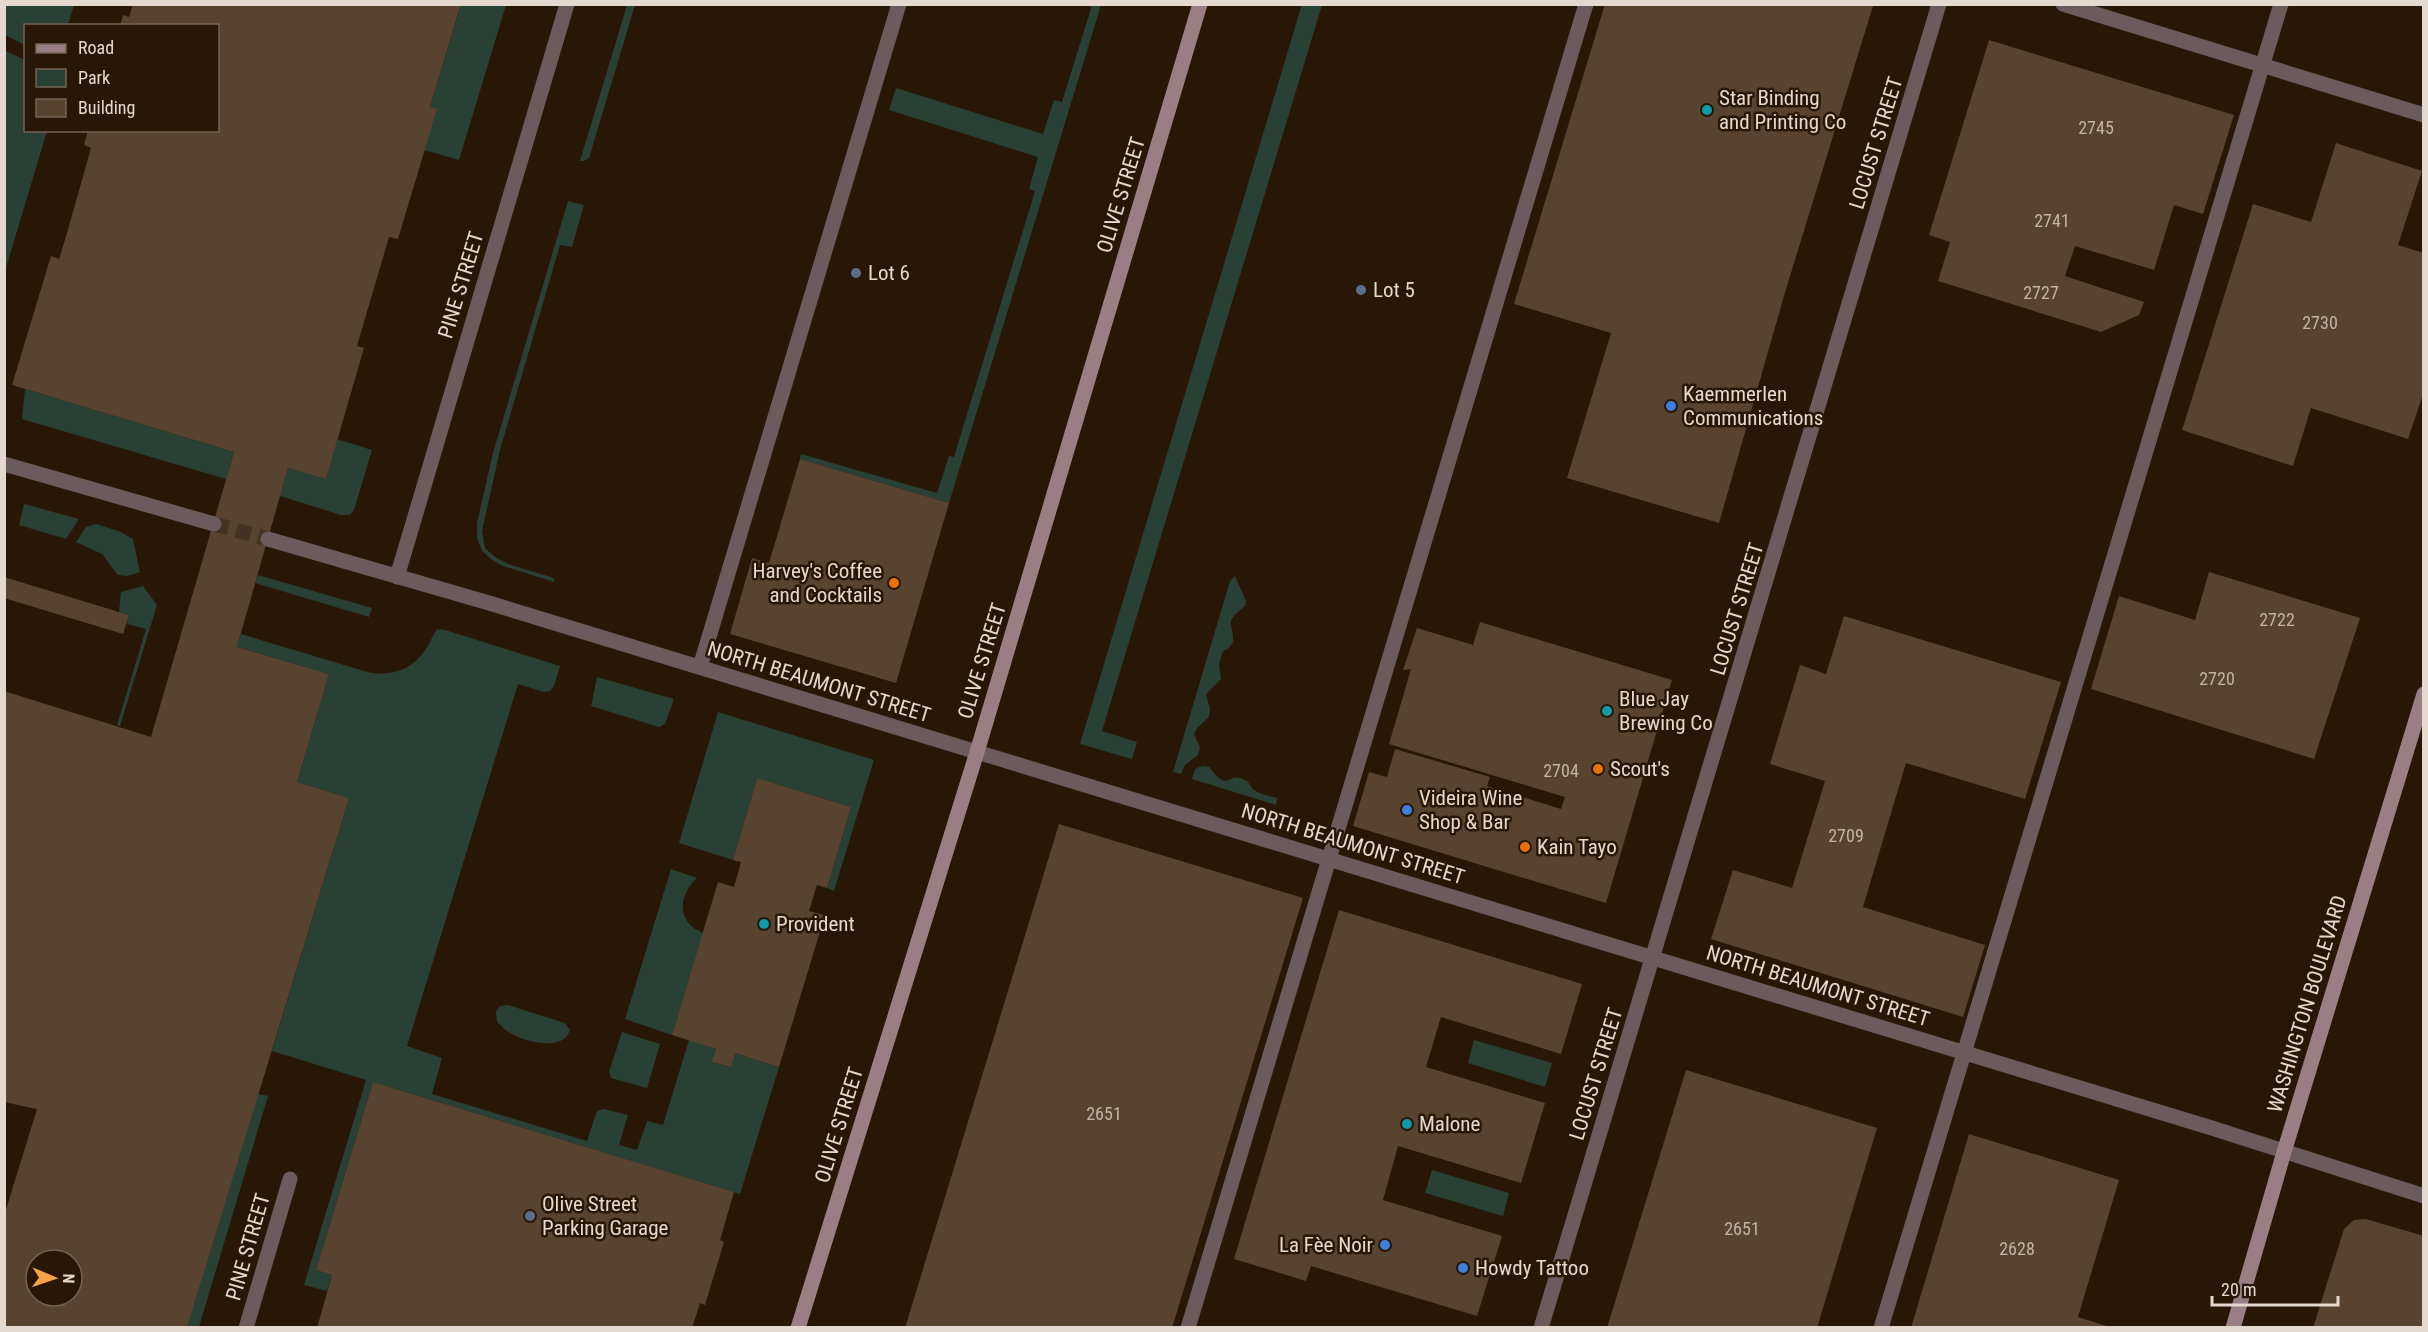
<svg xmlns="http://www.w3.org/2000/svg" width="2428" height="1332" font-family="'Roboto Condensed',sans-serif">
<style>
.green{fill:#284134}
.building{fill:#584331;fill-rule:evenodd}
.lines{fill:none;stroke-linecap:round;stroke-linejoin:round}
.minor-tunnel{stroke:#443324;stroke-width:15;stroke-dasharray:15 8;stroke-linecap:butt}
.service{stroke:#6b5b5d;stroke-width:15}
.minor{stroke:#6b5b5d;stroke-width:15}
.secondary{stroke:#997f83;stroke-width:15}
.culture-dot{fill:#0f9aa8;stroke:#281606;stroke-width:2}
.service-dot{fill:#5c6f8a;stroke:#281606;stroke-width:2}
.shop-dot{fill:#3f7fe0;stroke:#281606;stroke-width:2}
.food-dot{fill:#e8710a;stroke:#281606;stroke-width:2}
.labels{text-anchor:middle;dominant-baseline:central;stroke-width:5;stroke-linejoin:round;paint-order:stroke}
.number-label{font-size:18px;fill:#c2b3a7}
.poi-label{font-size:21px;fill:#e5d8ce;stroke:#281606;text-anchor:start}
.street-label{font-size:21px;fill:#e5d8ce;stroke:#281606}
</style>
<rect width="100%" height="100%" fill="#281606"/>
<g class="green">
<path d="M1302,4L1322,5L1102,731L1137,742L1132,759L1080,744Z"/>
<path d="M4,5L5,4L74,5L68,25L26,26L25,45L5,35Z"/>
<path d="M461,5H506L459,160L424,150L437,109L430,107Z"/>
<path d="M627,5H635L589,158L584,161H580Z"/>
<path d="M1092,5H1101L949,503L800,459L801,454L937,493L949,456L954,457L1035,191L1029,189L1038,157L889,110L896,88L1043,134L1054,100L1062,102Z"/>
<path d="M4,50L25,60L26,130L47,131L5,271Z"/>
<path d="M568,201L584,205L572,247L560,245L500,450L482,531L485,548L495,557L508,564L554,578V582L503,566L491,559L482,551L477,538V523L493,453Z"/>
<path d="M25,389L234,452L226,479L22,419Z"/>
<path d="M337,439L372,450L354,510L350,515H341L280,496L288,468L326,479Z"/>
<path d="M24,504L79,519L66,539L19,525Z"/>
<path d="M96,524L121,532L133,539L140,572L127,576L118,575L102,554L76,542L86,527Z"/>
<path d="M258,575L372,608L369,617L255,583Z"/>
<path d="M1235,576L1246,601L1245,606C1222,625 1234,619 1233,642L1228,649L1223,651L1219,664L1221,679L1206,694L1210,709L1209,717L1198,727L1194,734L1200,748L1198,755L1185,765L1181,774L1173,772L1230,581Z"/>
<path d="M143,586L157,605L120,726L117,725L146,629L127,624L129,615L119,612L121,592Z"/>
<path d="M437,629L445,630L560,666L554,686L550,691L544,692L518,684L407,1046L442,1058L432,1094L587,1141L597,1111L604,1109L628,1115L619,1145L637,1150L647,1121L663,1125L689,1040L716,1049L713,1062L730,1067L735,1053L779,1067L740,1194L373,1082L316,1270L332,1275L327,1291L304,1285L366,1080L272,1051L349,798L297,782L329,674L237,647L241,634L371,673C393,676 413,669 425,650C430,644 432,636 437,629Z"/>
<path d="M597,677L674,699L665,724L659,727L591,706Z"/>
<path d="M718,712L874,760L834,891L827,888L851,807L757,778L733,860L679,843Z"/>
<path d="M1202,766L1209,767C1230,795 1227,770 1245,780C1250,782 1250,787 1254,790C1261,795 1270,796 1277,798L1276,805L1192,779L1195,769Z"/>
<path d="M671,869L697,878C678,896 676,922 703,933L672,1035L625,1019Z"/>
<path d="M508,1005L565,1023L570,1030C563,1056 507,1039 497,1021C497,1020 496,1013 496,1012L500,1006Z"/>
<path d="M622,1032L660,1044L647,1088L611,1078L609,1072Z"/>
<path d="M1474,1040L1552,1063L1545,1087L1468,1063Z"/>
<path d="M258,1094L268,1096L199,1327L187,1328Z"/>
<path d="M1432,1170L1509,1193L1503,1216L1425,1193Z"/>
</g>
<g class="building">
<path d="M133,4H461L430,107L437,109L398,239L389,237L357,346L364,348L326,479L288,468L237,647L329,674L297,782L349,798L187,1328H4V1216L37,1109L4,1102V691L151,737L234,452L12,385L51,256L59,259L67,233L91,148L84,145L88,130H218V26H120L123,15L129,17ZM36,1260H72V1296H36Z"/>
<path d="M1605,4L1873,6L1786,289L1719,523L1567,478L1611,333L1514,304Z"/>
<path d="M1989,40L2234,115L2203,214L2174,205L2154,270L2075,246L2065,276L2144,302L2139,315L2101,332L1938,281L1950,242L1929,235Z"/>
<path d="M2336,143L2422,171L2398,245L2424,253V391L2408,439L2311,408L2293,466L2182,430L2253,204L2311,222Z"/>
<path d="M800,459L949,503L896,683L730,634L752,558L769,563Z"/>
<path d="M2209,572L2360,618L2314,759L2091,689L2119,596L2195,620Z"/>
<path d="M4,577L129,615L123,634L4,598Z"/>
<path d="M1844,616L2061,682L2025,799L1906,763L1863,907L1985,945L1963,1017L1711,939L1733,870L1792,888L1825,781L1770,764L1800,665L1826,674Z"/>
<path d="M1480,622L1672,680L1606,903L1353,826L1369,772L1387,777L1395,749L1490,777L1487,786L1561,809L1565,797L1389,744L1411,669L1403,670L1417,628L1473,645Z"/>
<path d="M757,778L851,807L827,888L817,885L809,911L825,915L779,1067L735,1053L731,1067L712,1062L716,1049L672,1035L718,882L734,887L741,862L733,860Z"/>
<path d="M1059,824L1303,898L1172,1328H905Z"/>
<path d="M1339,910L1582,984L1561,1054L1441,1017L1426,1067L1545,1103L1521,1183L1398,1146L1383,1200L1502,1236L1477,1316L1311,1266L1306,1281L1234,1259Z"/>
<path d="M1686,1070L1877,1128L1817,1328H1607Z"/>
<path d="M373,1082L734,1192L720,1240L724,1242L705,1305L700,1303L692,1328H317L332,1275L316,1270Z"/>
<path d="M1969,1134L2119,1180L2078,1317L2113,1328H1911Z"/>
<path d="M2366,1219L2424,1236V1328H2313L2344,1229L2354,1220Z"/>
</g>
<g class="lines">
<path class="minor-tunnel" d="M214,524L268,539"/>
<g class="service">
<path d="M700,667L899,4"/>
<path d="M1188,1328L1586,4"/>
<path d="M1881,1328L2281,4"/>
</g>
<g class="minor">
<path d="M2063,4L2424,115"/>
<path d="M4,464L214,524"/>
<path d="M268,539L489,603L1072,781L2215,1129L2424,1196"/>
<path d="M397,577L567,4"/>
<path d="M246,1328L290,1179"/>
<path d="M1541,1328L1939,4"/>
</g>
<g class="secondary">
<path d="M798,1328L977,752L1200,4"/>
<path d="M2233,1328L2284,1152L2424,694"/>
</g>
</g>
<g class="culture-dot">
<circle cx="1707" cy="110" r="6"/>
<circle cx="1607" cy="711" r="6"/>
<circle cx="764" cy="924" r="6"/>
<circle cx="1407" cy="1124" r="6"/>
</g>
<g class="service-dot">
<circle cx="856" cy="273" r="6"/>
<circle cx="1361" cy="290" r="6"/>
<circle cx="530" cy="1216" r="6"/>
</g>
<g class="shop-dot">
<circle cx="1671" cy="406" r="6"/>
<circle cx="1407" cy="810" r="6"/>
<circle cx="1385" cy="1245" r="6"/>
<circle cx="1463" cy="1268" r="6"/>
</g>
<g class="food-dot">
<circle cx="894" cy="583" r="6"/>
<circle cx="1598" cy="769" r="6"/>
<circle cx="1525" cy="847" r="6"/>
</g>
<g class="labels">
<g class="number-label">
<text x="2096" y="127">2745</text>
<text x="2052" y="220">2741</text>
<text x="2041" y="292">2727</text>
<text x="2320" y="322">2730</text>
<text x="2277" y="619">2722</text>
<text x="2217" y="678">2720</text>
<text x="1561" y="770">2704</text>
<text x="1846" y="835">2709</text>
<text x="1104" y="1113">2651</text>
<text x="1742" y="1228">2651</text>
<text x="2017" y="1248">2628</text>
</g>
<g class="poi-label">
<text x="1719" y="98">Star Binding<tspan x="1719" dy="24">and Printing Co</tspan></text>
<text x="868" y="273">Lot 6</text>
<text x="1373" y="290">Lot 5</text>
<text x="1683" y="394">Kaemmerlen<tspan x="1683" dy="24">Communications</tspan></text>
<text x="882" y="571" text-anchor="end">Harvey's Coffee<tspan x="882" dy="24">and Cocktails</tspan></text>
<text x="1619" y="699">Blue Jay<tspan x="1619" dy="24">Brewing Co</tspan></text>
<text x="1610" y="769">Scout's</text>
<text x="1419" y="798">Videira Wine<tspan x="1419" dy="24">Shop &amp; Bar</tspan></text>
<text x="1537" y="847">Kain Tayo</text>
<text x="776" y="924">Provident</text>
<text x="1419" y="1124">Malone</text>
<text x="542" y="1204">Olive Street<tspan x="542" dy="24">Parking Garage</tspan></text>
<text x="1373" y="1245" text-anchor="end">La Fèe Noir</text>
<text x="1475" y="1268">Howdy Tattoo</text>
</g>
<g class="street-label">
<text transform="translate(1876 143) rotate(-73)">LOCUST STREET</text>
<text transform="translate(1121 195) rotate(-73)">OLIVE STREET</text>
<text transform="translate(461 285) rotate(-73)">PINE STREET</text>
<text transform="translate(1737 609) rotate(-73)">LOCUST STREET</text>
<text transform="translate(982 661) rotate(-73)">OLIVE STREET</text>
<text transform="translate(819 682) rotate(17)">NORTH BEAUMONT STREET</text>
<text transform="translate(1353 844) rotate(17)">NORTH BEAUMONT STREET</text>
<text transform="translate(1818 986) rotate(17)">NORTH BEAUMONT STREET</text>
<text transform="translate(2307 1004) rotate(-73)">WASHINGTON BOULEVARD</text>
<text transform="translate(1596 1074) rotate(-73)">LOCUST STREET</text>
<text transform="translate(839 1125) rotate(-73)">OLIVE STREET</text>
<text transform="translate(248 1247) rotate(-74)">PINE STREET</text>
</g>
</g>
<rect width="2428" height="1332" fill="none" stroke="#e5d8ce" stroke-width="12"/>
<rect x="24" y="24" width="195" height="108" fill="#281606" stroke="#746456" stroke-width="1.5"/>
<rect x="36" y="44" width="30" height="9" fill="#997f83" stroke="#746456" stroke-width="1.5"/>
<text x="78" y="54" font-size="18" fill="#e5d8ce">Road</text>
<rect x="36" y="69" width="30" height="18" fill="#284134" stroke="#746456" stroke-width="1.5"/>
<text x="78" y="84" font-size="18" fill="#e5d8ce">Park</text>
<rect x="36" y="99" width="30" height="18" fill="#584331" stroke="#746456" stroke-width="1.5"/>
<text x="78" y="114" font-size="18" fill="#e5d8ce">Building</text>
<g transform="translate(54 1278) rotate(92)"><circle r="28" fill="#281606" stroke="#746456" stroke-width="1.5"/>
<path d="M0-4.5L10 22L0 15L-10 22Z" fill="#f7a248"/>
<text y="-9" font-size="16" font-weight="bold" text-anchor="middle" fill="#e5d8ce">N</text>
</g>
<path d="M2212 1296v9h126v-9" fill="none" stroke="#e5d8ce" stroke-width="3"/>
<text x="2221" y="1296" font-size="18" fill="#e5d8ce" stroke="#281606" stroke-width="4.5" paint-order="stroke">20 m</text>
</svg>
